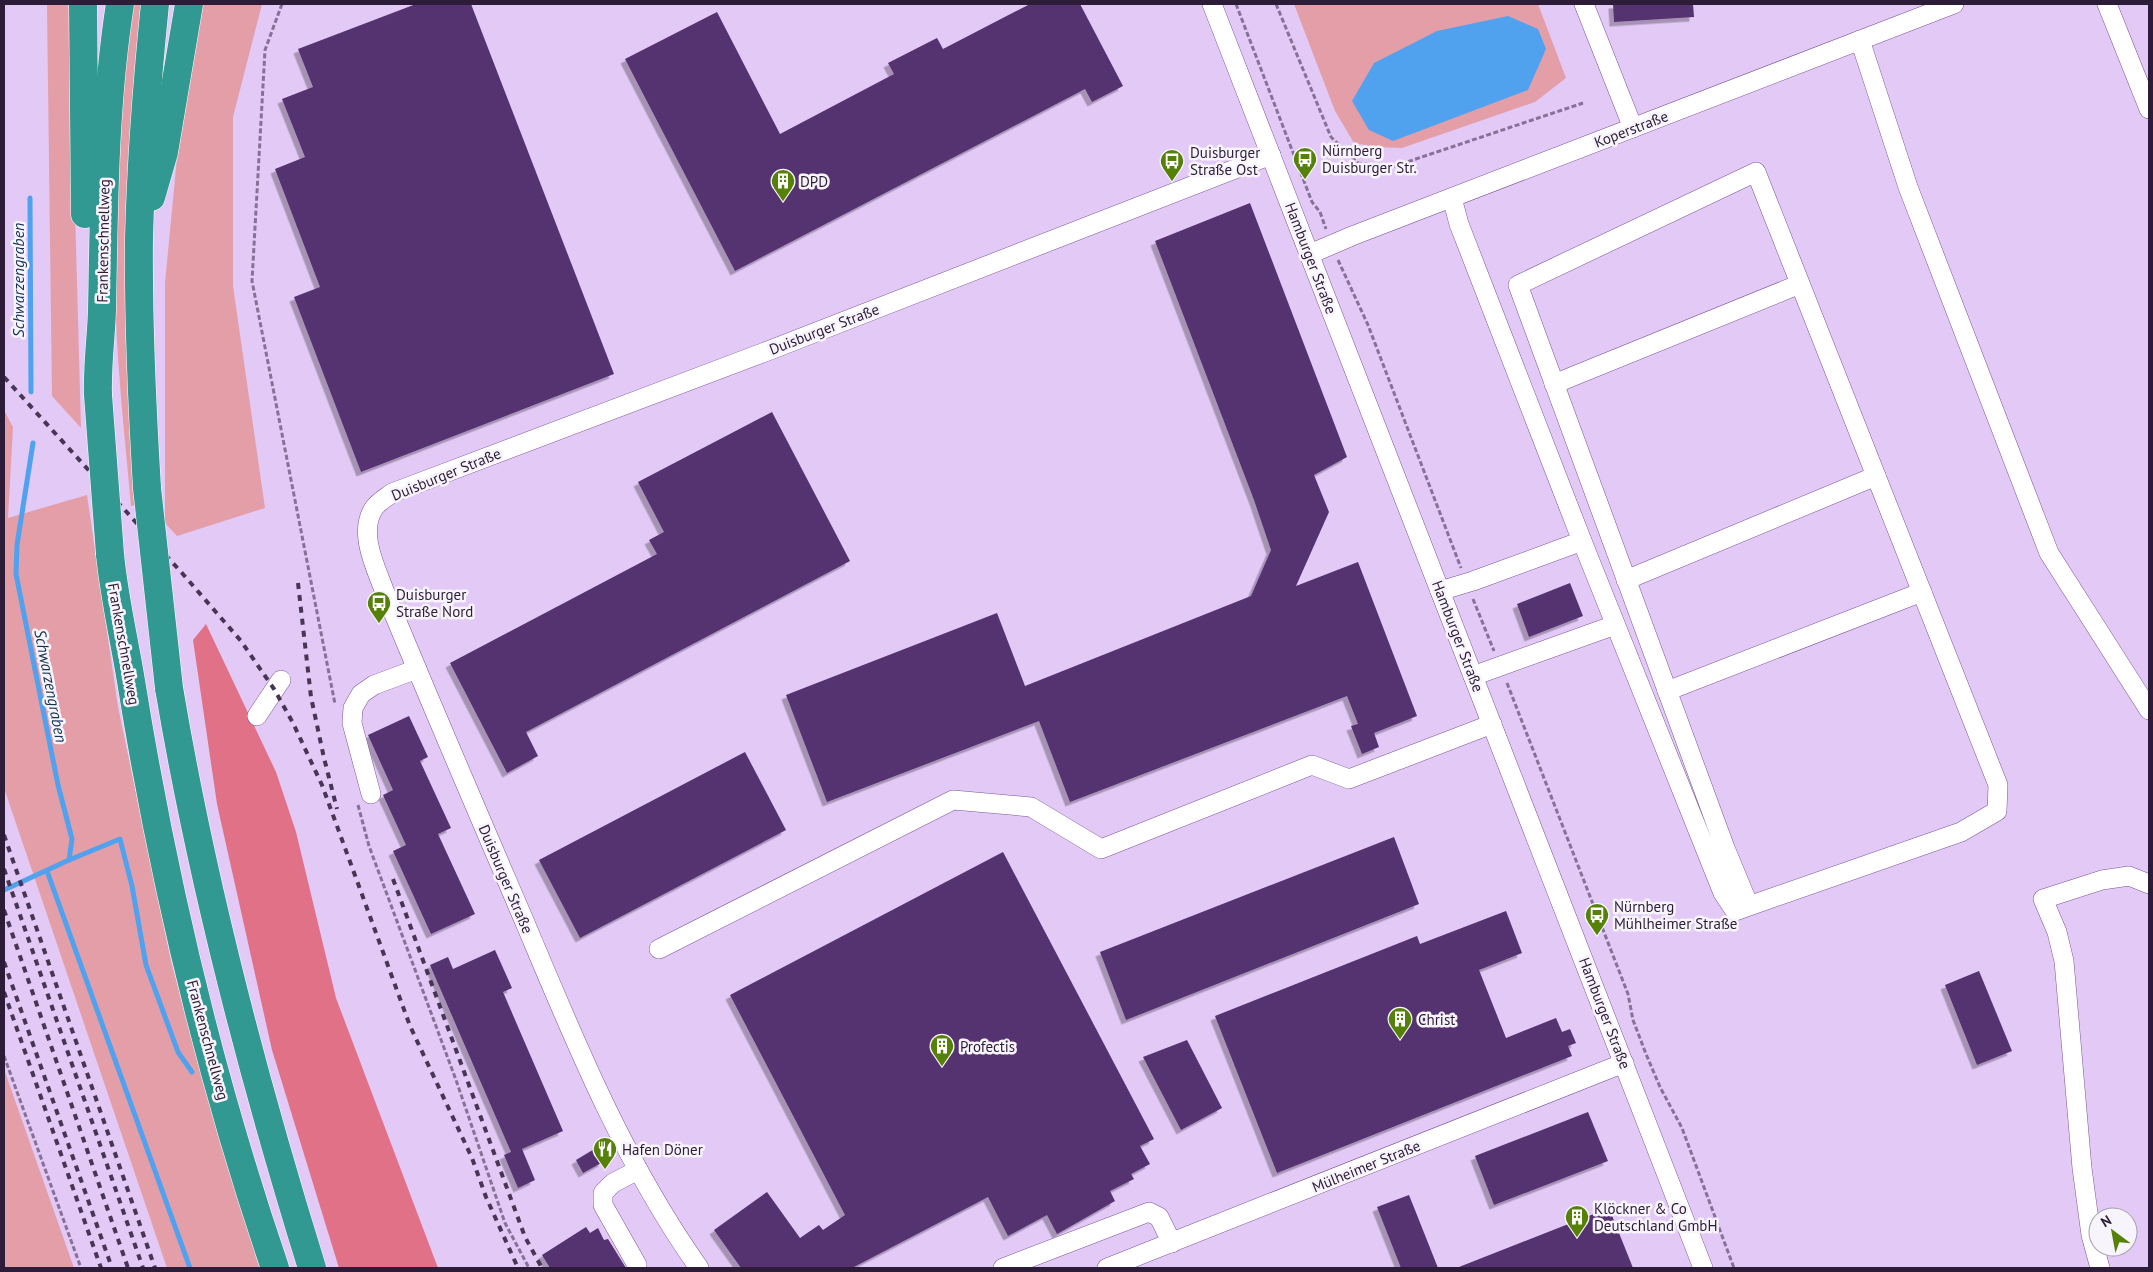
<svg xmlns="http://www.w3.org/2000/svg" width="2153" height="1272" font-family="'PT Sans',sans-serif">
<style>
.green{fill:#e49ea8}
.forest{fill:#e07187}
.water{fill:#50a2ef}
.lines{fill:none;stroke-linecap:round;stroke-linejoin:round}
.stream{stroke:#50a2ef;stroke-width:5}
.building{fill:#55306f;filter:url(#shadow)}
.minor-casing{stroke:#7c5698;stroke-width:20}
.highway-casing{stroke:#fff;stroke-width:29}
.path{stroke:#867296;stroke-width:3;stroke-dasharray:5 2.5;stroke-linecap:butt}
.minor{stroke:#fff;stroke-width:19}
.highway{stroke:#319892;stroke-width:28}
.rail{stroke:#473554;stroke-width:4;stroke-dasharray:6 6;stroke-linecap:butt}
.highway-bridge-casing{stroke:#fff;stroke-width:29;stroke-linecap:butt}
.highway-bridge{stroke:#319892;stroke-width:28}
.labels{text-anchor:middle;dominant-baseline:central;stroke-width:5;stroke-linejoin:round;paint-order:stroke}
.street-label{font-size:15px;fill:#2c1c38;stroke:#f8f4fb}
.poi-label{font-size:15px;fill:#2c1c38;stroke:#f8f4fb;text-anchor:start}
.water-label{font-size:16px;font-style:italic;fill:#123352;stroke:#f8f4fb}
</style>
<defs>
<filter id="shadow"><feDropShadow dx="-4.5" dy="4.5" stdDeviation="0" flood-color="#0004"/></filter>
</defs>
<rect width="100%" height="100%" fill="#e2c9f6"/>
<g class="green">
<path d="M47,4H73L74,173L81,428L52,396Z"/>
<path d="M132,4H145L138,505L131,506C126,450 120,395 117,340C111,228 121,115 132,4Z"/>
<path d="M201,4H262L233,117V286L265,508L177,536L165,523V283L177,158Z"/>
<path d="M1294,4H1538L1566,78L1535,102L1402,148L1376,147L1354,143L1335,111Z"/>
<path d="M4,410L13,427L8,518L87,495L118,707L171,961L197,1059L261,1268H167L4,788Z"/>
<path d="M4,1069L74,1268H4Z"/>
</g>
<path class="forest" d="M206,624L276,772L296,832L336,998L438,1268H339L272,1050L217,804L193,640Z"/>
<path class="water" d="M1508,16L1538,29L1546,49L1528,90L1393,141L1369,130L1352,101L1374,63L1437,31Z"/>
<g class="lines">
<g class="stream">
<path d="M30,198L31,392"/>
<path d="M69,860L120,839L132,886L146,965L178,1052L192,1072"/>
<path d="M47,871L190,1268"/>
<path d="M4,890L69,860L72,839L58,785L16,574L17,545L33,443"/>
</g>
</g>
<g class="building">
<path d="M416,4H471L614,374L361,472L294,297L320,287L275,169L305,157L282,99L313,87L298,49Z"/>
<path d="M1030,4H1080L1123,86L1092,102L1085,89L735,271L625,59L717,12L780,134L894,74L888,63L937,38L943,49Z"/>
<path d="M1613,4H1693L1694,17L1614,22Z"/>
<path d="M1250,203L1347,457L1314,475L1329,512L1296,586L1358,562L1417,716L1374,733L1379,747L1362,754L1351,726L1358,724L1347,696L1070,802L1039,721L827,802L786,695L997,613L1025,686L1251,596L1271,550L1254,500L1155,241Z"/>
<path d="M772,412L850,561L526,732L538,756L507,773L450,663L657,554L649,540L664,532L638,482Z"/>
<path d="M1570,583L1583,616L1529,637L1517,604Z"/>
<path d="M409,716L428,757L420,761L451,828L438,834L475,914L431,934L393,851L406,845L383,795L393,790L368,735Z"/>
<path d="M745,752L786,830L580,938L539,860Z"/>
<path d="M1394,837L1419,904L1126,1020L1100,952Z"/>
<path d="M1003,852L1154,1139L1140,1146L1150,1164L1131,1174L1134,1179L1110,1191L1115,1201L1057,1234L1047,1215L1008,1236L988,1197L852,1268H741L714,1230L767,1192L800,1238L819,1225L823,1230L845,1215L730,995Z"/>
<path d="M1506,911L1522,953L1479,970L1506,1038L1556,1018L1562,1032L1570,1029L1576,1043L1568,1046L1572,1056L1277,1173L1215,1016L1417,936L1420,944Z"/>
<path d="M495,950L512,988L503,992L563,1131L522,1149L535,1180L518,1188L504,1155L511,1152L430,965L448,957L453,969Z"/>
<path d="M1979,971L2012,1051L1977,1065L1945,985Z"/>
<path d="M1187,1040L1222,1108L1181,1130L1143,1057Z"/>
<path d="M1588,1112L1608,1161L1494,1205L1475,1156Z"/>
<path d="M596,1148L603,1162L583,1173L576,1160Z"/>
<path d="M1409,1195L1438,1268H1401L1377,1207Z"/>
<path d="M1609,1208L1633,1268H1459V1267Z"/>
<path d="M586,1227L590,1233L598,1228L604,1240L608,1239L626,1268H550L542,1255Z"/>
</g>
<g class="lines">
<g class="minor-casing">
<g id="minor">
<path d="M1212,4L1703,1268"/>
<path d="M1584,4L1633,128"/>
<path d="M2107,4L2149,109"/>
<path d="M1860,40L1908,187L2049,553L2149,710"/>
<path d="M1452,198L1459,224L1582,541L1723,893L1735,911L1749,906L1961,832L1997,811L1998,785L1756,172L1518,285L1725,848L1749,906"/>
<path d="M1310,254L1352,236L1954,4"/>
<path d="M1554,384L1800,284"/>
<path d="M1626,580L1876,476"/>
<path d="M1440,591L1473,581L1582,541"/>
<path d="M1473,676L1615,625"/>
<path d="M1667,691L1922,592"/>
<path d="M257,716L281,680"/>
<path d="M371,794L352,723L353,708L361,694L374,685L417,669"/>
<path d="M659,949L953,800L1031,807L1101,849L1312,765L1349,779L1492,724"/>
<path d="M637,1265L603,1205V1193L613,1183L638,1170"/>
<path d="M699,1268C624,1162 576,1044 526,925C478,813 430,702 384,590C375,566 358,532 374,508C378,502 387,497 392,493L765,352L1271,155"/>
<path d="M1003,1268L1149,1212L1159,1217L1172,1243"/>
<path d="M1107,1268L1624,1063"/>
<path d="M2100,1268L2091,1235L2082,1168L2064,961L2057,932L2043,899L2102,880L2129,876L2149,884"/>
</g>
</g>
<g class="highway-casing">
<g id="highway">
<path d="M83,4L85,214"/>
<path d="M151,197L164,152L189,4"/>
<path d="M98,395C97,366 101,339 102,311C104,208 104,106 120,4"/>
<path d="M147,488C142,405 138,322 139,238C141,160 147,82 155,4"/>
<path d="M110,554C114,597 124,638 131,681C163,880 210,1078 275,1268"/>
<path d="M169,688C202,884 253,1078 312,1268"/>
</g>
</g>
<g class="path">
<path d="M282,4L265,50L252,281L335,704"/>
<path d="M1236,4L1312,202L1320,212L1326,229"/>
<path d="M1276,4L1331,137L1358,163L1392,167L1583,103"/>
<path d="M1338,260L1368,325L1461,568"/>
<path d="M1473,599L1494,651"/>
<path d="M1507,683L1628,994L1633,1020L1646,1054L1660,1087L1682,1128L1734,1268"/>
<path d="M358,805L369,846L456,1080L505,1223L529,1268"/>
<path d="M4,1056L81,1268"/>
</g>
<use href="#minor" class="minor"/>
<use href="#highway" class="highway"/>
<g class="rail">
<path d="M4,377L182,573L241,641L274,689L293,723L322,785L410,1026L472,1158L486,1197L518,1268"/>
<path d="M298,583L311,697L324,758L337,809"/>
<path d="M4,835L155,1268"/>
<path d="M4,869L143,1268"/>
<path d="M393,879L525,1237L542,1268"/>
<path d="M4,910L128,1268"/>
<path d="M4,962L112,1268"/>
<path d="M4,992L101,1268"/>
</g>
<g class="highway-bridge-casing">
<g id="highway-bridge">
<path d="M98,395L110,554"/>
<path d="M147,488L169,688"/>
</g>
</g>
<use href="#highway-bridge" class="highway-bridge"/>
</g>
<defs>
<g id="bus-pin" transform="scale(1.25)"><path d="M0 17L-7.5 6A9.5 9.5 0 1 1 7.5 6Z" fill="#568109" stroke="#f8f4fb"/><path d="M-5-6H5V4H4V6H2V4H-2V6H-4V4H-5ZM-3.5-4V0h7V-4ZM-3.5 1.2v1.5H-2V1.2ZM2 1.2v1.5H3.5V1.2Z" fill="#fff"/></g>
<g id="building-pin" transform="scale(1.25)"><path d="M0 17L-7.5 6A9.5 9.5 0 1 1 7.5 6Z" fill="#568109" stroke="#f8f4fb"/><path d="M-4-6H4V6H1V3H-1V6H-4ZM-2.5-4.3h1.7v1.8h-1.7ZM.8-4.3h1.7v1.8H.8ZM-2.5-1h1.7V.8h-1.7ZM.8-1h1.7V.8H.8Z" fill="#fff"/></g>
<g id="restaurant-pin" transform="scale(1.25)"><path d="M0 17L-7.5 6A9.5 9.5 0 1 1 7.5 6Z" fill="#568109" stroke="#f8f4fb"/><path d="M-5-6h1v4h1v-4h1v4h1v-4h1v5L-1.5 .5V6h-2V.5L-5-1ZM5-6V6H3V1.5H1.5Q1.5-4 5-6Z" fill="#fff"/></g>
</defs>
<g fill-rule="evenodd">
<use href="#bus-pin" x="1305" y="159"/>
<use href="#bus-pin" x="1172" y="161"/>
<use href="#building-pin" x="783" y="181"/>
<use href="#bus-pin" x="379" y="603"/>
<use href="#bus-pin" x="1597" y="915"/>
<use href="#building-pin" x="1400" y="1019"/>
<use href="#building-pin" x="942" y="1046"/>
<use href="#restaurant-pin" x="605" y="1149"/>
<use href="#building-pin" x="1577" y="1217"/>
</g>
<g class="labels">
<g class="street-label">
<text transform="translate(1631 129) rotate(-21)">Koperstraße</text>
<text transform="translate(103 241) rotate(-89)">Frankenschnellweg</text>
<text transform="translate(1311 258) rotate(69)">Hamburger Straße</text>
<text transform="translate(824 329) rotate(-21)">Duisburger Straße</text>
<text transform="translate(446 474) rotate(-22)">Duisburger Straße</text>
<text transform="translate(1458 636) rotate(69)">Hamburger Straße</text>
<text transform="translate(124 644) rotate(80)">Frankenschnellweg</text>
<text transform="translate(506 879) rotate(67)">Duisburger Straße</text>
<text transform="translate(1605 1013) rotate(69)">Hamburger Straße</text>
<text transform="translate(208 1040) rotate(75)">Frankenschnellweg</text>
<text transform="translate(1366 1166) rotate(-22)">Mülheimer Straße</text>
</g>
<g class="poi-label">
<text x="1322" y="150">Nürnberg<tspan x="1322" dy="17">Duisburger Str.</tspan></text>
<text x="1190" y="152">Duisburger<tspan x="1190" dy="17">Straße Ost</tspan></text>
<text x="800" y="181">DPD</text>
<text x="396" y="594">Duisburger<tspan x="396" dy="17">Straße Nord</tspan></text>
<text x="1614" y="906">Nürnberg<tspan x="1614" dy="17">Mühlheimer Straße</tspan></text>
<text x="1418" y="1019">Christ</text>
<text x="960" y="1046">Profectis</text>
<text x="622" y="1149">Hafen Döner</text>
<text x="1594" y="1208">Klöckner &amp; Co<tspan x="1594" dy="17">Deutschland GmbH</tspan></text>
</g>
<g class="water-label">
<text transform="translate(18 280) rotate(-90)">Schwarzengraben</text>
<text transform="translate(51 686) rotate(79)">Schwarzengraben</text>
</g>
</g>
<rect width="2153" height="1272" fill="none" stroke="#2c1c38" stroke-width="10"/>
<g transform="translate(2113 1232) rotate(328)"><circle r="24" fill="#f8f4fb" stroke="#a69ead"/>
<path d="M0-4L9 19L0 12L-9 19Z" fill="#568109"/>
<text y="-8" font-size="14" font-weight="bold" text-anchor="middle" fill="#2c1c38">N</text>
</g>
</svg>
